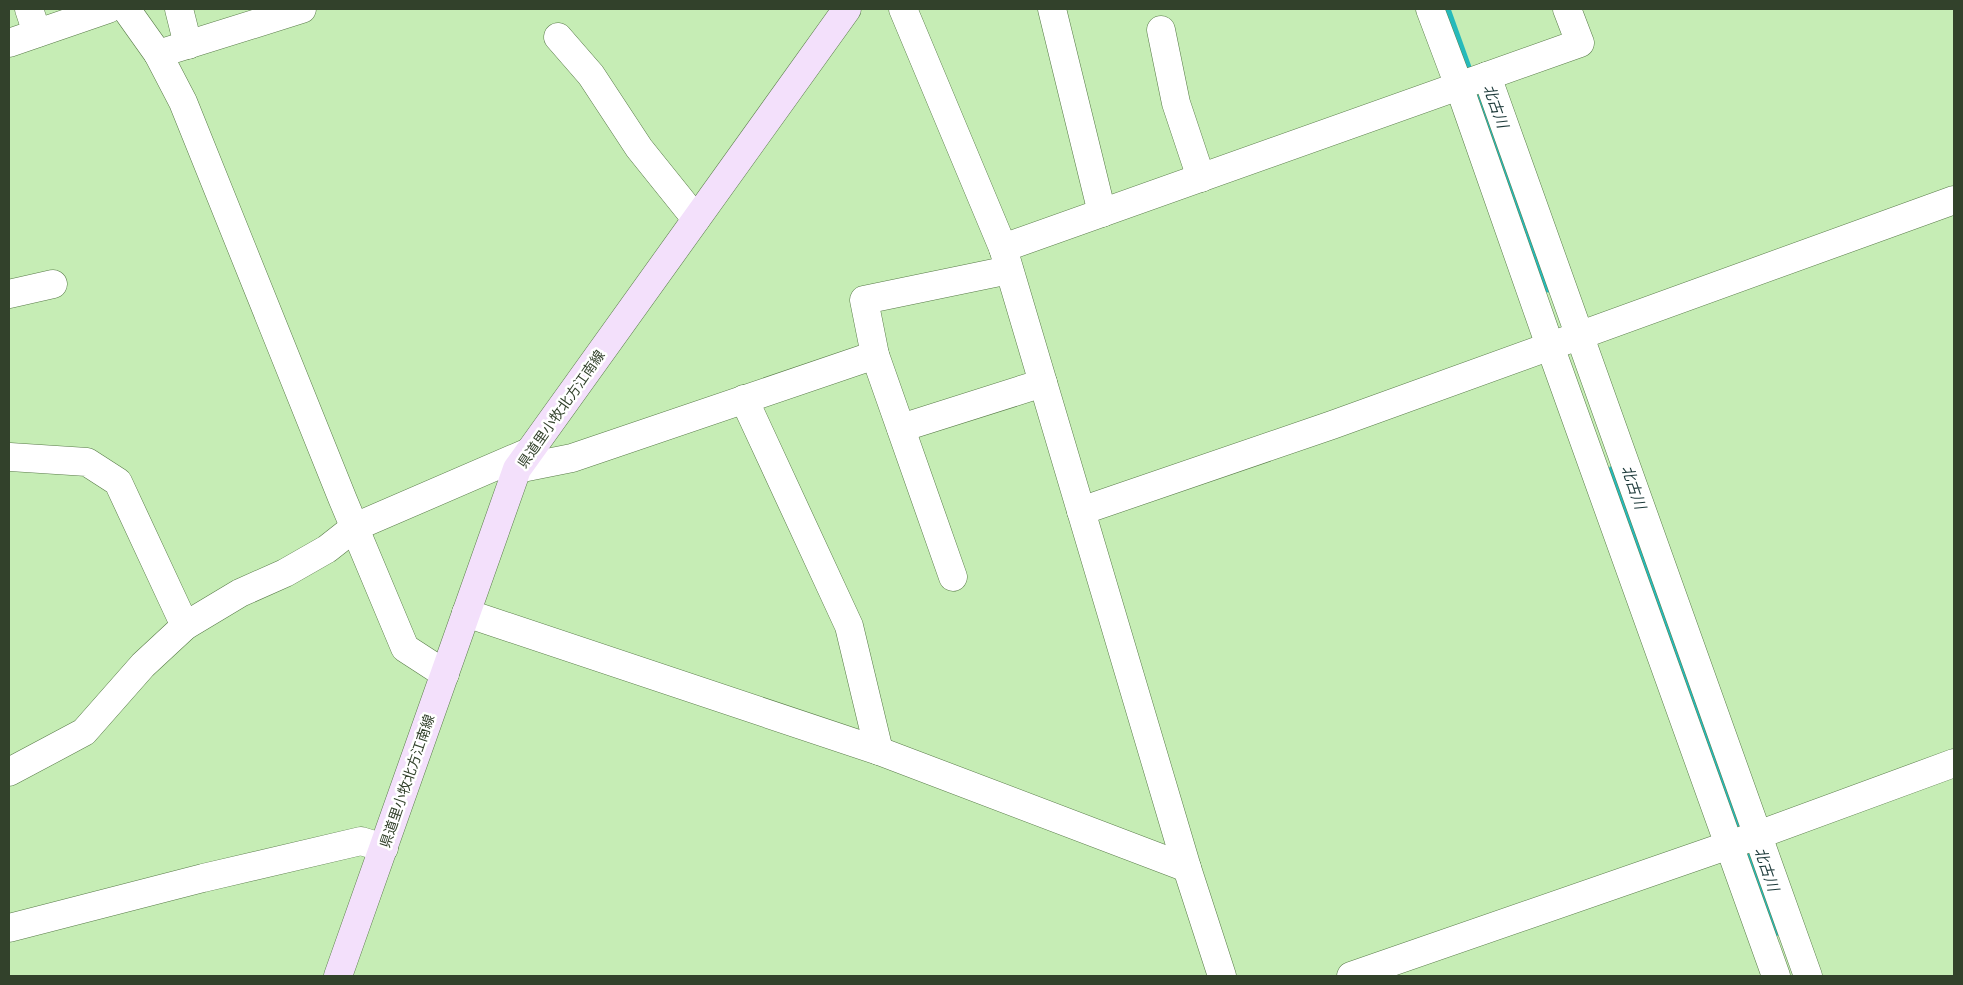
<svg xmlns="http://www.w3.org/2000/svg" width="1963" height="985" font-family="'IBM Plex Serif','Noto Sans JP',serif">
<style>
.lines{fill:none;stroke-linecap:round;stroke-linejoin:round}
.stream{stroke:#26babb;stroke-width:9}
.minor-casing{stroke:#587b48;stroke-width:29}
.tertiary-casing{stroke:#587b48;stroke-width:29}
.secondary-casing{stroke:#587b48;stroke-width:29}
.minor{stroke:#fff;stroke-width:28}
.tertiary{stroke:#fff;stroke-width:28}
.secondary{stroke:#f3e0fb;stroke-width:28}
.labels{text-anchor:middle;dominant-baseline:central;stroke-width:5;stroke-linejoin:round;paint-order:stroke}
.street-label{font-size:14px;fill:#32412b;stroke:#fff}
.water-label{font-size:15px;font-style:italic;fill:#1b3838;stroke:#fff}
</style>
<rect width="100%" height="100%" fill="#c6edb5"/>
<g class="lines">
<g class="stream">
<path d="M1446,9L1512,193L1548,288"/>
<path d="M1613,470L1775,932"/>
</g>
<g class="minor-casing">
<g id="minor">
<path d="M29,9L37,33"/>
<path d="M126,9L158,54L302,9"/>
<path d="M179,9L188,45"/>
<path d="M1052,9L1102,213"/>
<path d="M1430,9L1459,86L1550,346L1776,976"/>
<path d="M1161,30L1176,103L1201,178"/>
<path d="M558,37L591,75L639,148L696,219"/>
<path d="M9,43L108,9"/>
<path d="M158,54L183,102L343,500L405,648L445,674"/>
<path d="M1487,76L1808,976"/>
<path d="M1003,248L1580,43L1567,9"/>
<path d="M9,294L53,284"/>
<path d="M744,399L849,626L879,751"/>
<path d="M901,428L1043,383"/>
<path d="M10,457L87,462L118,482L185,626"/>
<path d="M517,469L572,458L875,355"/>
<path d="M1081,511L1332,425L1954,200"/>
<path d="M953,577L875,355L864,300L1009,270"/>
<path d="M466,613L879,751L1187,868"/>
<path d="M9,772L84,732L143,665L185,626L240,593L285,573L327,549L355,527L531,451"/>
<path d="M9,928L203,878L361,841L384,848"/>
<path d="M1351,976L1758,835L1954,763"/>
</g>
</g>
<g class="tertiary-casing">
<path id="tertiary" d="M903,9L1003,248L1187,868L1222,976"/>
</g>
<g class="secondary-casing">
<path id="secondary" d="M338,976L517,469L847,9"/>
</g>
<use href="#minor" class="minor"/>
<use href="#tertiary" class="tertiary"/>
<use href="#secondary" class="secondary"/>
</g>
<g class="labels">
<g class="street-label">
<text transform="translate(561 409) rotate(-55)">県道里小牧北方江南線</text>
<text transform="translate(407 781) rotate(-71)">県道里小牧北方江南線</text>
</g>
<g class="water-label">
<text transform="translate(1496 106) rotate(70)">北古川</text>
<text transform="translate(1634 487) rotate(71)">北古川</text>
<text transform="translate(1767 869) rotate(71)">北古川</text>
</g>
</g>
<rect width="1963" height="985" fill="none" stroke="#32412b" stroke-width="20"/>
</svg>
